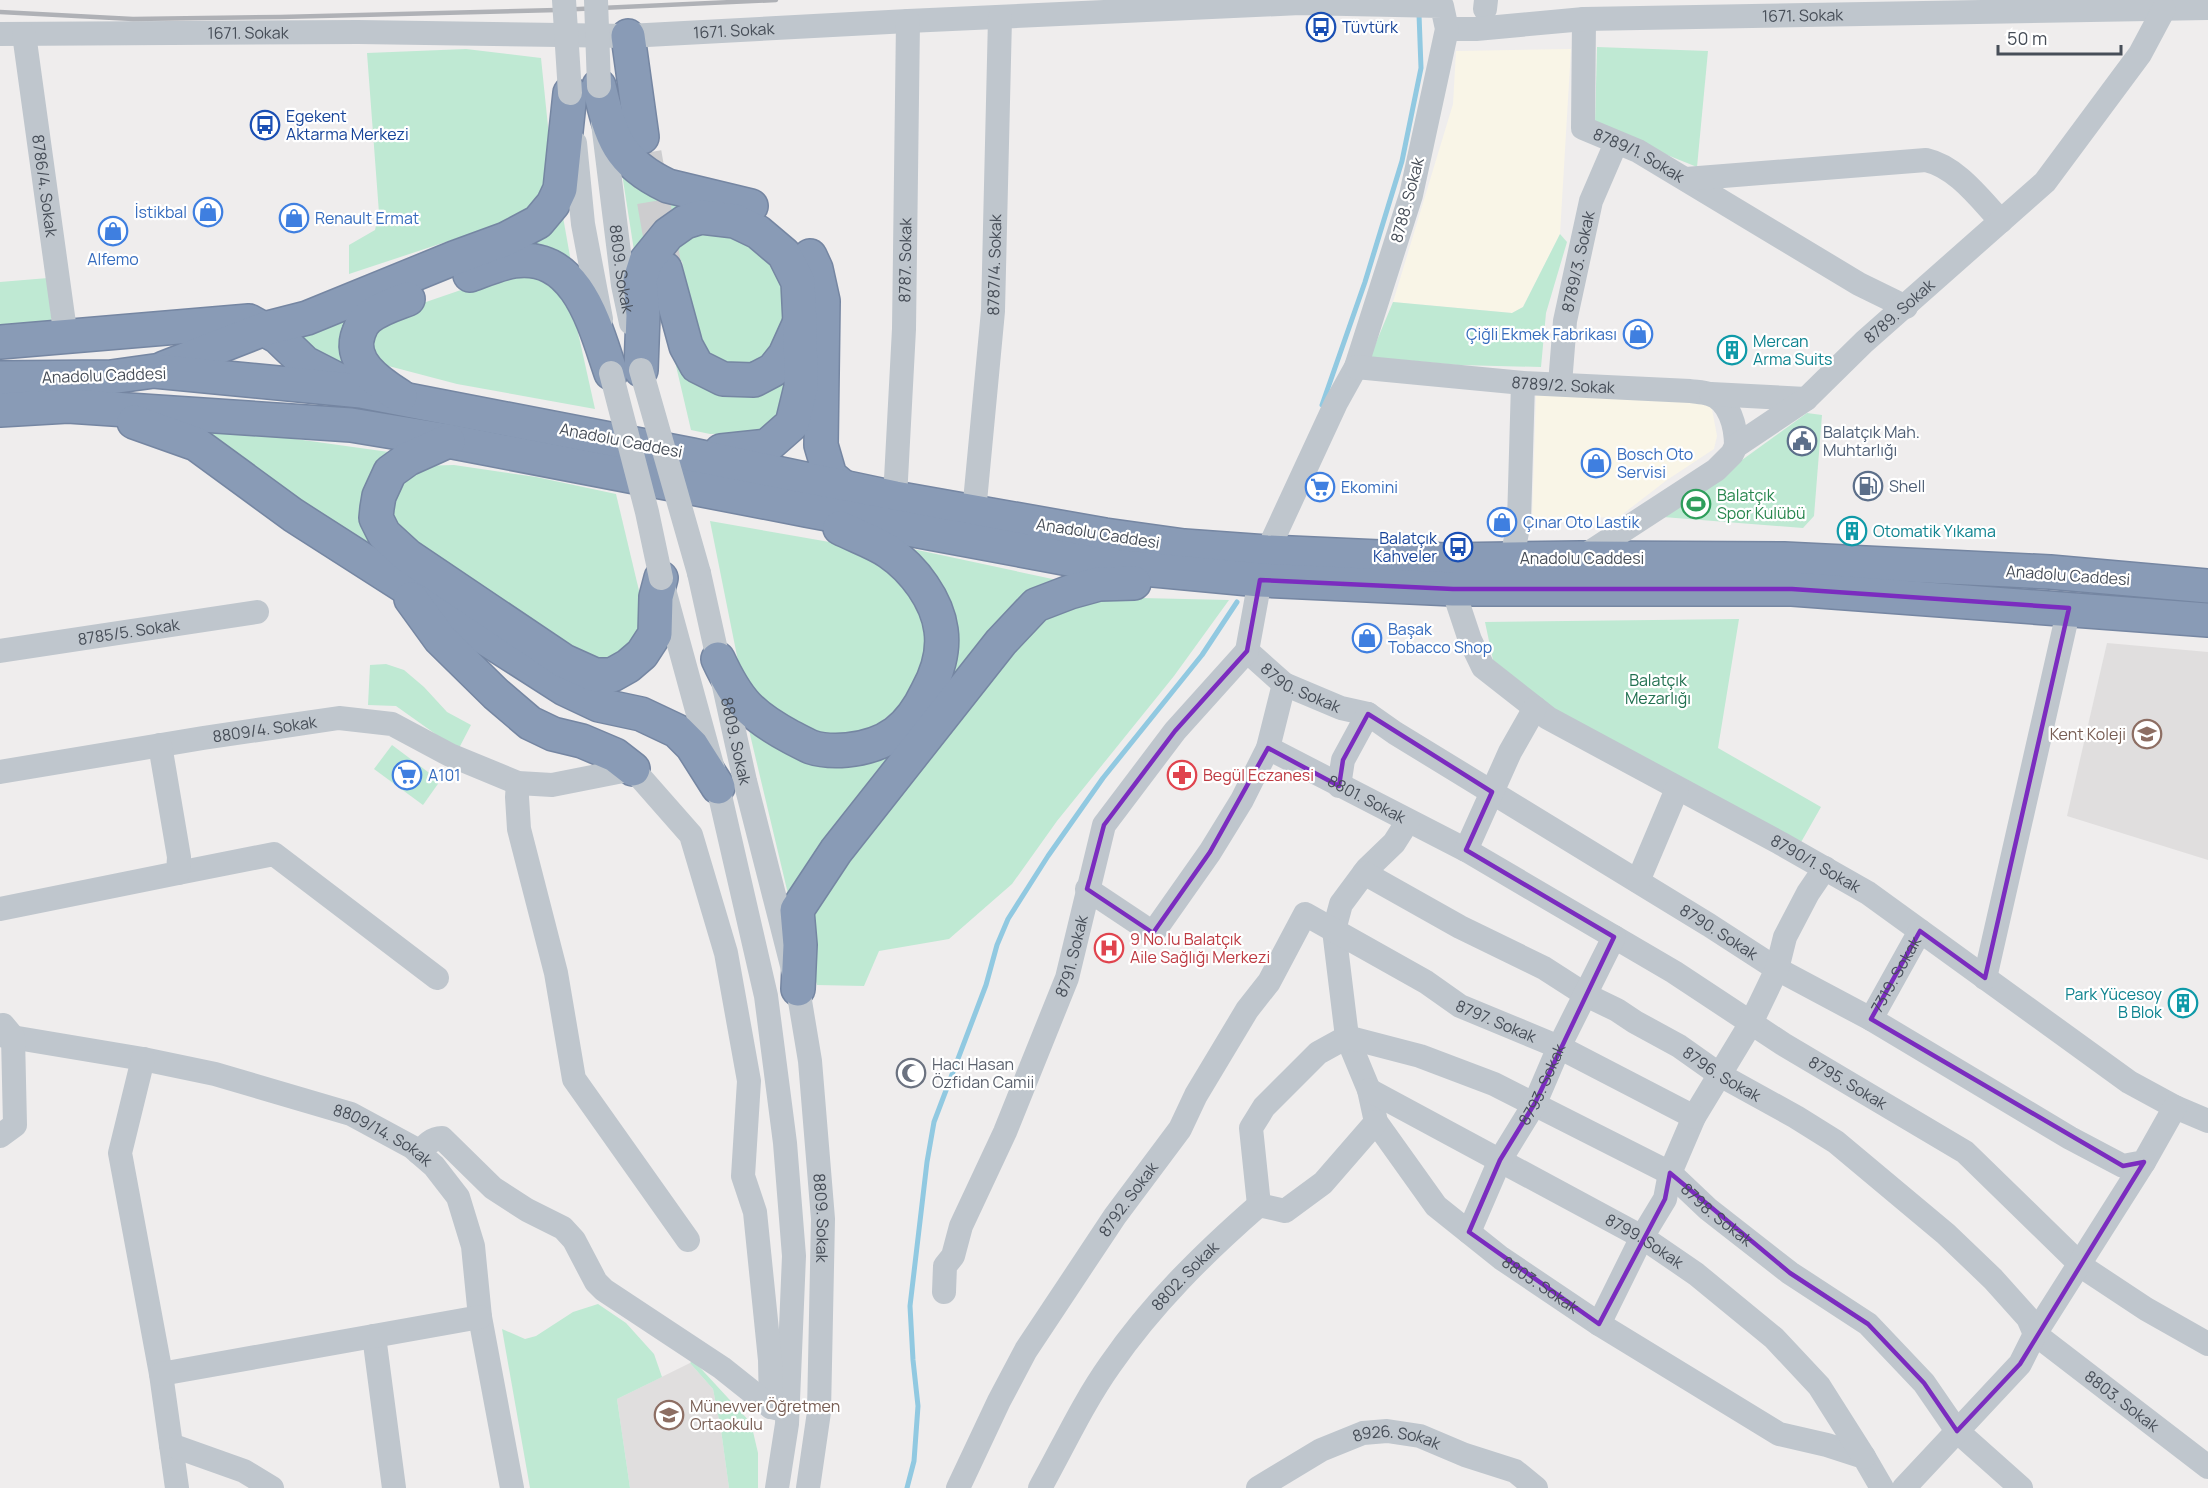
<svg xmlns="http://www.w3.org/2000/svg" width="2208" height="1488" font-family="Manrope,sans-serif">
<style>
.commercial{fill:#f9f5e7}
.education{fill:#e0dede}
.green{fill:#bfe9d3}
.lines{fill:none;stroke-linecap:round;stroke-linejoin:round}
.stream{stroke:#91c9e1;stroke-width:5}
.highway-tunnel{stroke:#cdcdcf;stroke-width:33;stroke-dasharray:33 16;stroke-linecap:butt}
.highway-casing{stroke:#7586a2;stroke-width:36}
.minor{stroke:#bfc6cd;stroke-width:24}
.highway{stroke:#899bb6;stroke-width:33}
.rail{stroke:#afb1b6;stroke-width:4.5}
.minor-bridge{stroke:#bfc6cd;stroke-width:24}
.marked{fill:none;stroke:#7b2cbf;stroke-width:4.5;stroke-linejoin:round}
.labels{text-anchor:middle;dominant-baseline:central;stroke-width:4.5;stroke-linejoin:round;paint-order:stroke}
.street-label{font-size:16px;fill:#474e58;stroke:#fff}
.transit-label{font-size:16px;fill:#164399;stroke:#fff;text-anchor:start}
.shop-label{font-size:16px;fill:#366cbe;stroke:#fff;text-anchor:start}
.culture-label{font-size:16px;fill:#0d838f;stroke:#fff;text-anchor:start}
.service-label{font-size:16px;fill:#4e5e75;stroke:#fff;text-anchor:start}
.leisure-label{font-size:16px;fill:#27864d;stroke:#fff;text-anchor:start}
.park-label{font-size:16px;fill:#217050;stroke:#fff}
.education-label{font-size:16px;fill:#785e54;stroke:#fff;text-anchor:end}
.health-label{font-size:16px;fill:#be3a42;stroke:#fff;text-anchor:start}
.worship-label{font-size:16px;fill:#5b616d;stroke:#fff;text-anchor:start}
</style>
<rect width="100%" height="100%" fill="#efeded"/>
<g class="commercial">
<path d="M1571,49L1560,234L1523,307L1512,313L1393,302L1453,104L1456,51Z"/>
<path d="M1536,394L1701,400L1712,409L1717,436L1714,449L1667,480L1619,517L1532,519Z"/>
</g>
<g class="education">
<path d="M2107,643L2208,652V860L2067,816Z"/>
<path d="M690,1363L713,1389L721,1430L729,1488H630L617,1399Z"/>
</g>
<g class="green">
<path d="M1597,47L1708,51L1697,167L1595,126Z"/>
<path d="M466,49L541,58L551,156L547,191L528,211L494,226L349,274V245L375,230L379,213L367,53Z"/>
<path d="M620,161L710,207L635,257Z"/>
<path d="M563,217L571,262L522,243Z"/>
<path d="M696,229L737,232L784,275L787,325L765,361L742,368L711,358L692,326L682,261L670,264L668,251Z"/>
<path d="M1560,234L1567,242L1546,313L1541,367L1458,365L1370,357L1393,302L1512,313L1523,307Z"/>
<path d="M543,275L571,301L595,409L457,384L377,363L370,348L375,324L391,314L493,279Z"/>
<path d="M48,278L52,328L0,332V282Z"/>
<path d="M347,309L351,372L299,347L300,327Z"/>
<path d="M673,353L685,367L788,371L787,406L766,433L710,434L691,430Z"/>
<path d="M1807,413L1822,415L1814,516L1803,528L1663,517Z"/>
<path d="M193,430L274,436L396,453L380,551Z"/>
<path d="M454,465L536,477L616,494L646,620C635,648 624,655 594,662L412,546L392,521L393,490L417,466Z"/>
<path d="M710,521L841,544L876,557L917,601L927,627L924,662L910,698L877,725L839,739L789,728L758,701L738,661Z"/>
<path d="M908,548L1057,580L803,869L788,894L748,726L829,759L938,692Z"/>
<path d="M1097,597L1229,600L1174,676L1057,821L1012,884L949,939L879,951L864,986L817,985L813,971V910L829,880L1036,620Z"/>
<path d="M1739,619L1718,748L1821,807L1800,844L1560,716L1493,660L1485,622Z"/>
<path d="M386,664L404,670L424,687L447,712L471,725L458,750L396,706L368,705L370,665Z"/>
<path d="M392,745L440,781L423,805L374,769Z"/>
<path d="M598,1304L626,1323L654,1354L662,1377L617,1399L630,1488H530L502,1329L525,1339L536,1336L573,1312Z"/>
<path d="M693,1360L751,1423L758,1453V1488H729L721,1430L713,1389L690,1363Z"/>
</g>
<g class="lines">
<g class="stream">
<path d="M1322,405L1365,282L1402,161L1421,68L1419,14"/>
<path d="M907,1488L914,1461L918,1406L913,1360L910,1306L927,1162L934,1122L986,985L997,945L1008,919L1048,856L1103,778L1202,655L1237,602"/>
</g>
<path class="highway-tunnel" d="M645,153L665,267"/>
<g class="highway-casing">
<g id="highway">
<path d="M628,36L642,137"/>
<path d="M599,86C611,136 617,162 668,186L751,206"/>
<path d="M810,256L816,269L823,301L821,445L830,476L842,486"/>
<path d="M665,269L686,346L697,366L723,379L754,380L773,370L785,355L799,324"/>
<path d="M470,275C484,270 500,263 514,261C578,252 595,327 611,373"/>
<path d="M0,342L249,321L278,337L305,363L344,383"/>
<path d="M164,368L264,329L307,318L454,258L506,239L538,222L553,204L560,189L570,93"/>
<path d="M641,370L643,315L640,280L646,261L668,234L685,222L701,217L735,221L758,232L784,254L798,282L800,323L801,387L792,424L767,446L721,451"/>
<path d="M0,378L111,377L154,371L361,391L692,455L895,498L1105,535L1184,546L1267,552L1446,560L1581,558L1784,559L2050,572L2208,586"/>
<path d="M400,396C378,382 347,361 359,332C361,326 365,320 369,317C381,308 395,304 408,299"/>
<path d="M0,410L68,406L351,425L448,441L806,510L1101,565L1260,580L1453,589H1792L2208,620"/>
<path d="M134,422L196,444L293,515L565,689L599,705L641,714L677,731L692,746L718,787"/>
<path d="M448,441L408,459L390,472L379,496L377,508L376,518L384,534L408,556L564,661L595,675H612L628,666L642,654L655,634L656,597L661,578"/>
<path d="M411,599L440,639L496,694L530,723L553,734L582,741L615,755L633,769"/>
<path d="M718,659C737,700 750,715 791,737C797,740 804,744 811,747C823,751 835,751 847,750C887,746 910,728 927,692C937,674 944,651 941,630C937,600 914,569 889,552C874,542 856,536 840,528"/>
<path d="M798,989L800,945L797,910L836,851L1001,642L1036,605L1070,592L1099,584L1134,583"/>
</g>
</g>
<g class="minor">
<path d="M1485,9L1486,0"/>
<path id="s1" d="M1584,19L1583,128L1638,151L1859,284L1906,307"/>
<path id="s2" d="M1447,29H1476L1584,19L2208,8"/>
<path id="s3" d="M0,34L358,32L628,36L908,21L1300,3L1442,6L1447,29L1411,195L1356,367L1336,403L1267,552"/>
<path id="s4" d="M24,34L66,338"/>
<path id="s5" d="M603,123L623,285L631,323"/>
<path d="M575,143L583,224L601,319"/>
<path d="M1686,179L1926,160C1957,167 1980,199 2001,221"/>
<path id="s6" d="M1356,367L1523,383L1690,391C1696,392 1703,392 1709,394C1730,400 1736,427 1736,446"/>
<path id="s7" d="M1560,384L1565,321L1591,201L1616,143"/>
<path d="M1711,394L1806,399"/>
<path id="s8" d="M895,498L904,329L908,21"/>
<path id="s9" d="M974,512L993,311L1000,18"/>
<path d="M1512,558L1519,522L1523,383"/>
<path id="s10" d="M1581,558L1716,470L1732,454L1736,446L1806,399L1864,342L2045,182L2140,54L2164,9"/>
<path id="s11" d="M699,573L745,781L798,989L810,1061L823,1219L819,1412L808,1488"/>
<path d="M663,586L718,787L766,996L785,1143L794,1256L787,1424L777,1488"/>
<path id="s12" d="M1453,589L1470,640L1483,667L1548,718L1780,843L1868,893L2129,1082L2175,1107L2208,1121"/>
<path id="s13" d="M0,651L257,612"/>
<path id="s14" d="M1247,651L1284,684L1341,708L1368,714L1395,733L1709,925L1777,969L1871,1019L2070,1138L2123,1166L2144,1162L2175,1107"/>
<path d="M1247,651L1260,580"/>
<path id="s15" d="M1268,748L1466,850L1592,924L1674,972L1783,1044L1965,1152L2084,1268L2146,1309L2208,1344"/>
<path id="s16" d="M0,772L203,738L339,718L392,724L450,755L518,783L552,785L633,769L691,835L726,953L749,1081L743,1176L755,1212L770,1360L771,1407"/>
<path d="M518,783L517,797L519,829L556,973L574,1079L688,1240"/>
<path d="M1339,786L1343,760L1368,714"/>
<path id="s17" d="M1408,821L1394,843L1367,869L1341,904L1334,930L1347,1037L1369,1090L1376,1122L1436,1206L1501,1258L1599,1324L1779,1434L1827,1445L1864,1457L1882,1488"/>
<path d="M1466,850L1510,752L1535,708"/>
<path d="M178,873L274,854L437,978"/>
<path id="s18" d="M1364,873L1460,927L1544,968L1586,995L1617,1010L1635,1022L1679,1046L1720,1075L1796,1117L1836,1142L1946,1234L1993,1279L2028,1318L2035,1334L2208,1467"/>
<path d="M1638,881L1677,789"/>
<path d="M1087,889L1153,933L1210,852L1242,800L1268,748L1284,684"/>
<path d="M0,909L178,873L179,857L160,745"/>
<path d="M1985,978L2069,608"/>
<path id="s19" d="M1871,1019L1920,931"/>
<path id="s20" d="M0,1035L143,1059L215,1074L351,1114L412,1147L434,1166L458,1197L473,1246L480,1317L512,1488"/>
<path d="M143,1059L120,1153L161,1374L177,1488"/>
<path id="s21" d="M1369,1090L1642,1237L1696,1274L1774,1338L1819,1386L1864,1457"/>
<path d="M0,1136L15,1125L13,1037L3,1025"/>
<path d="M419,1153C426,1145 432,1138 442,1138L493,1188L527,1210L563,1228L574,1240L596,1282L604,1290L722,1368L771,1407L780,1409"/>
<path id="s22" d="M1259,1205L1251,1128L1264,1107L1318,1053L1347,1037L1420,1056L1494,1084L1670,1173L1708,1209L1790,1273L1868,1324L1924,1383L1957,1431L2021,1488"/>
<path id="s23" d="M1469,1232L1500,1160L1535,1103L1559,1047L1614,937"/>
<path id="s24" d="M944,1292L945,1266L953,1256L961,1226L1005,1132L1067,978L1104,825L1175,731L1247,651"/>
<path d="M1599,1324L1642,1237L1665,1199L1670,1173L1694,1117L1751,1023L1777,969L1785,937L1808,893L1825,868"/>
<path d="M374,1336L394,1488"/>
<path d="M161,1374L480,1317"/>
<path d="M171,1445L244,1471L272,1488"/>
<path id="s25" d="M958,1488L999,1401L1026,1350L1115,1216L1180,1129L1196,1095L1247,1010L1269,982L1305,914L1426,982L1460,1006L1559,1047L1694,1117"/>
<path id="s26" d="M1040,1488C1063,1447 1083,1403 1110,1365C1152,1304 1204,1253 1259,1205L1285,1211L1323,1183L1376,1122"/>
<path id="s27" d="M1258,1488L1321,1450L1363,1433L1387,1431L1420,1436L1465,1455L1515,1471L1536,1488"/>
<path d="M1904,1488L2020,1364L2035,1334L2144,1162"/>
</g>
<use href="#highway" class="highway"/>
<path class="rail" d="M0,12L133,19L280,17L557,10L776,0"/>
<g class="minor-bridge">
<path d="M564,0L570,93"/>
<path d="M596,0L599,86"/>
<path d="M641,370L699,573"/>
<path d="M611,373L647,512L661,578"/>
</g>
</g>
<path class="marked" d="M1260,580L1453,589H1792L2069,608L1985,978L1920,931L1871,1019L2123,1166L2144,1162L2020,1364L1957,1431L1924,1383L1868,1324L1790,1273L1670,1173L1665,1199L1599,1324L1469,1232L1500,1160L1535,1103L1614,937L1466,850L1492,792L1368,714L1343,760L1339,786L1268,748L1210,852L1153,933L1087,889L1104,825L1175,731L1247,651Z"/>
<defs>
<g id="bus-ring" transform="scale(1.5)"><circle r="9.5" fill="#fff" stroke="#1a4fb4" stroke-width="1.5"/><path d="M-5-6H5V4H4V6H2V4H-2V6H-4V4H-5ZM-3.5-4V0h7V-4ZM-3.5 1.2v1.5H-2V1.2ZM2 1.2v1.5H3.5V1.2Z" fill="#1a4fb4"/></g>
<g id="shop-ring" transform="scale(1.5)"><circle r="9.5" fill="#fff" stroke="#3f7fe0" stroke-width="1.5"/><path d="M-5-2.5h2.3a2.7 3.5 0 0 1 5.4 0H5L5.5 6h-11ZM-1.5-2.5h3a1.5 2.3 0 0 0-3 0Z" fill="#3f7fe0"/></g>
<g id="building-ring" transform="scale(1.5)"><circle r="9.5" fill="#fff" stroke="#0f9aa8" stroke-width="1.5"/><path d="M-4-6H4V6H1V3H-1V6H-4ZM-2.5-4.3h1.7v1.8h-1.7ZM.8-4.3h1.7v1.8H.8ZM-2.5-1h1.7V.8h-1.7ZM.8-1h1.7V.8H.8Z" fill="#0f9aa8"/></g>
<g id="civic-ring" transform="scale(1.5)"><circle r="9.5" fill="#fff" stroke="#5c6f8a" stroke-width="1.5"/><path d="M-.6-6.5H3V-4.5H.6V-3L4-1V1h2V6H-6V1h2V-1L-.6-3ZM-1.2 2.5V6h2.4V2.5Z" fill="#5c6f8a"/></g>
<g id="fuel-ring" transform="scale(1.5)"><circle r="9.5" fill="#fff" stroke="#5c6f8a" stroke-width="1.5"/><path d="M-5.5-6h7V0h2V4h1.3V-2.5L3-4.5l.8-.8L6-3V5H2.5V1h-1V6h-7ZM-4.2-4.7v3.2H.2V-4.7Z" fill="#5c6f8a"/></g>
<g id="supermarket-ring" transform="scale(1.5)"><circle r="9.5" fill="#fff" stroke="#3f7fe0" stroke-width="1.5"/><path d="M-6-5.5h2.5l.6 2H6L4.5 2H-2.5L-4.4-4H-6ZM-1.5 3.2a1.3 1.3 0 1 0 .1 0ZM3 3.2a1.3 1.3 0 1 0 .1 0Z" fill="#3f7fe0"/></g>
<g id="stadium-ring" transform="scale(1.5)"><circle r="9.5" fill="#fff" stroke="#2e9e5b" stroke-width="1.5"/><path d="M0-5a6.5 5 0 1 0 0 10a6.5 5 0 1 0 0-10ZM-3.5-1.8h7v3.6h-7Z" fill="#2e9e5b"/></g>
<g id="school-ring" transform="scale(1.5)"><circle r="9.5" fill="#fff" stroke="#8d6e63" stroke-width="1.5"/><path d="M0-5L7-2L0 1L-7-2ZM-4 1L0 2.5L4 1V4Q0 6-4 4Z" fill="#8d6e63"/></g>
<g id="pharmacy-ring" transform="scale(1.5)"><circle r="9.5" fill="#fff" stroke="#e0444e" stroke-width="1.5"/><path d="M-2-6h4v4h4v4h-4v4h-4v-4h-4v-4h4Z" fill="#e0444e"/></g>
<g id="hospital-ring" transform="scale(1.5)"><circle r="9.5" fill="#fff" stroke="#e0444e" stroke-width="1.5"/><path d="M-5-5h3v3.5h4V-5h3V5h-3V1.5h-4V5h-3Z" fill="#e0444e"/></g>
<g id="mosque-ring" transform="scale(1.5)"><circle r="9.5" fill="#fff" stroke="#6b7280" stroke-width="1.5"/><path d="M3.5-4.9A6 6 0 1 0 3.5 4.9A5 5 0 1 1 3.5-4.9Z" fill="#6b7280"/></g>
</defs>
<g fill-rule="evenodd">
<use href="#bus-ring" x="1321" y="27"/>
<use href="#bus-ring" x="265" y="125"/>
<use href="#shop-ring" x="208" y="212"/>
<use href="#shop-ring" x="294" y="218"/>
<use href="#shop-ring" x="113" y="231"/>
<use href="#shop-ring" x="1638" y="334"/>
<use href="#building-ring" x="1732" y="350"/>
<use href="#civic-ring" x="1802" y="441"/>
<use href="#shop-ring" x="1596" y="463"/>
<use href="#fuel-ring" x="1868" y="486"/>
<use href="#supermarket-ring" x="1320" y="487"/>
<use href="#stadium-ring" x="1696" y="504"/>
<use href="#shop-ring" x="1502" y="522"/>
<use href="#building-ring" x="1852" y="531"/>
<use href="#bus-ring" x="1458" y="547"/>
<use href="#shop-ring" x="1367" y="638"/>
<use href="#school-ring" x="2147" y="734"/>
<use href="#supermarket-ring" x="407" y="775"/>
<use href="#pharmacy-ring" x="1182" y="775"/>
<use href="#hospital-ring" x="1109" y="948"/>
<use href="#building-ring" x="2183" y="1003"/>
<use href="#mosque-ring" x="911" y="1073"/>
<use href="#school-ring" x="669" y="1415"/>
</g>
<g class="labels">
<g class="street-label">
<text stroke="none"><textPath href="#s2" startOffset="356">1671. Sokak</textPath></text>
<text stroke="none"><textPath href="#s3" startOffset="734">1671. Sokak</textPath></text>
<text stroke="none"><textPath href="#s3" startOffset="248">1671. Sokak</textPath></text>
<text stroke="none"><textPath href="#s1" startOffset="171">8789/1. Sokak</textPath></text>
<text stroke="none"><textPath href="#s4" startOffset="153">8786/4. Sokak</textPath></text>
<text transform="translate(1407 200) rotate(-75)">8788. Sokak</text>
<text stroke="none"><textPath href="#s8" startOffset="238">8787. Sokak</textPath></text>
<text stroke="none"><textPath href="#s7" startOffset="124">8789/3. Sokak</textPath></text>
<text stroke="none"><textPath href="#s9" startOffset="248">8787/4. Sokak</textPath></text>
<text stroke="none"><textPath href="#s5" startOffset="147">8809. Sokak</textPath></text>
<text stroke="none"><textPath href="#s10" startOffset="405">8789. Sokak</textPath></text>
<text transform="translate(104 375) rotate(-2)">Anadolu Caddesi</text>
<text stroke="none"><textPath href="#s6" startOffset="208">8789/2. Sokak</textPath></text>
<text transform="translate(621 440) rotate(11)">Anadolu Caddesi</text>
<text transform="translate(1098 533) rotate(9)">Anadolu Caddesi</text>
<text x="1582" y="558">Anadolu Caddesi</text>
<text transform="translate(2068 575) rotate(4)">Anadolu Caddesi</text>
<text stroke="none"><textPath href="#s13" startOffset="130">8785/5. Sokak</textPath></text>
<text stroke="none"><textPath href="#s14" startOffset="66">8790. Sokak</textPath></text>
<text stroke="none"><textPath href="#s16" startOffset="268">8809/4. Sokak</textPath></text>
<text stroke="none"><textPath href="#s11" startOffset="172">8809. Sokak</textPath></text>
<text stroke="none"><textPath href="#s15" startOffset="111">8801. Sokak</textPath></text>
<text stroke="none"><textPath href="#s12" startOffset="471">8790/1. Sokak</textPath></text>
<text stroke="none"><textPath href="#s14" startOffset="552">8790. Sokak</textPath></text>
<text stroke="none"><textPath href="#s24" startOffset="362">8791. Sokak</textPath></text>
<text stroke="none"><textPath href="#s19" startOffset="51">7319. Sokak</textPath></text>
<text stroke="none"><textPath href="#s25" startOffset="892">8797. Sokak</textPath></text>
<text stroke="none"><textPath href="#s18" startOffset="411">8796. Sokak</textPath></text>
<text stroke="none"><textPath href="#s15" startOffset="670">8795. Sokak</textPath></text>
<text stroke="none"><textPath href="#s23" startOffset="165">8793. Sokak</textPath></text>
<text stroke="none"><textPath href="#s20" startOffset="398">8809/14. Sokak</textPath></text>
<text stroke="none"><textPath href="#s25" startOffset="336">8792. Sokak</textPath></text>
<text stroke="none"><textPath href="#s22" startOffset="626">8798. Sokak</textPath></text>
<text stroke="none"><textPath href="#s11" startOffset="658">8809. Sokak</textPath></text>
<text stroke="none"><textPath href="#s21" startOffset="314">8799. Sokak</textPath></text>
<text stroke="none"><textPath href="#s26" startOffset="258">8802. Sokak</textPath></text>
<text stroke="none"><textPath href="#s17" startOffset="566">8803. Sokak</textPath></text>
<text stroke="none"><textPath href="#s18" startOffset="932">8803. Sokak</textPath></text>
<text stroke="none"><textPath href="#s27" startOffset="153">8926. Sokak</textPath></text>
</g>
<g class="transit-label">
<text x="1342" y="27">Tüvtürk</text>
<text x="286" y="116">Egekent<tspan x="286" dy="18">Aktarma Merkezi</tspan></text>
<text x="1437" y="538" text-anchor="end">Balatçık<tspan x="1437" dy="18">Kahveler</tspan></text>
</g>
<g class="shop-label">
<text x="187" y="212" text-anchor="end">İstikbal</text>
<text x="315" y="218">Renault Ermat</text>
<text x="113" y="259" text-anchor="middle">Alfemo</text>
<text x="1617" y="334" text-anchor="end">Çiğli Ekmek Fabrikası</text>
<text x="1617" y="454">Bosch Oto<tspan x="1617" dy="18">Servisi</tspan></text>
<text x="1341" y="487">Ekomini</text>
<text x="1523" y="522">Çınar Oto Lastik</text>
<text x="1388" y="629">Başak<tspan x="1388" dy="18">Tobacco Shop</tspan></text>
<text x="428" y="775">A101</text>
</g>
<g class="culture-label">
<text x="1753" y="341">Mercan<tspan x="1753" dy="18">Arma Suits</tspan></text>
<text x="1873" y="531">Otomatik Yıkama</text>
<text x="2162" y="994" text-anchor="end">Park Yücesoy<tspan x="2162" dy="18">B Blok</tspan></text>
</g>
<g class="service-label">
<text x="1823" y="432">Balatçık Mah.<tspan x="1823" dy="18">Muhtarlığı</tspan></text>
<text x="1889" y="486">Shell</text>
</g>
<g class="leisure-label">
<text x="1717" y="495">Balatçık<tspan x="1717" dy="18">Spor Kulübü</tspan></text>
</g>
<g class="park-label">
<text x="1658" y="680">Balatçık<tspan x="1658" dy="18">Mezarlığı</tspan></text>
</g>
<g class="education-label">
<text x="2126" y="734">Kent Koleji</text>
<text x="690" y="1406" text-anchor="start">Münevver Öğretmen<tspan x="690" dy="18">Ortaokulu</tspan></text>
</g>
<g class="health-label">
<text x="1203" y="775">Begül Eczanesi</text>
<text x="1130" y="939">9 No.lu Balatçık<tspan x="1130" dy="18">Aile Sağlığı Merkezi</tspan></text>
</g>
<g class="worship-label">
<text x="932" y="1064">Hacı Hasan<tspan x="932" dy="18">Özfidan Camii</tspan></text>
</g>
</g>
<path d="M1998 45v9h123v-9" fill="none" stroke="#474e58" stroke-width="3"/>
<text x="2007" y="45" font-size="18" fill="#474e58" stroke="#ffffff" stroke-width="4.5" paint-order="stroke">50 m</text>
</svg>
